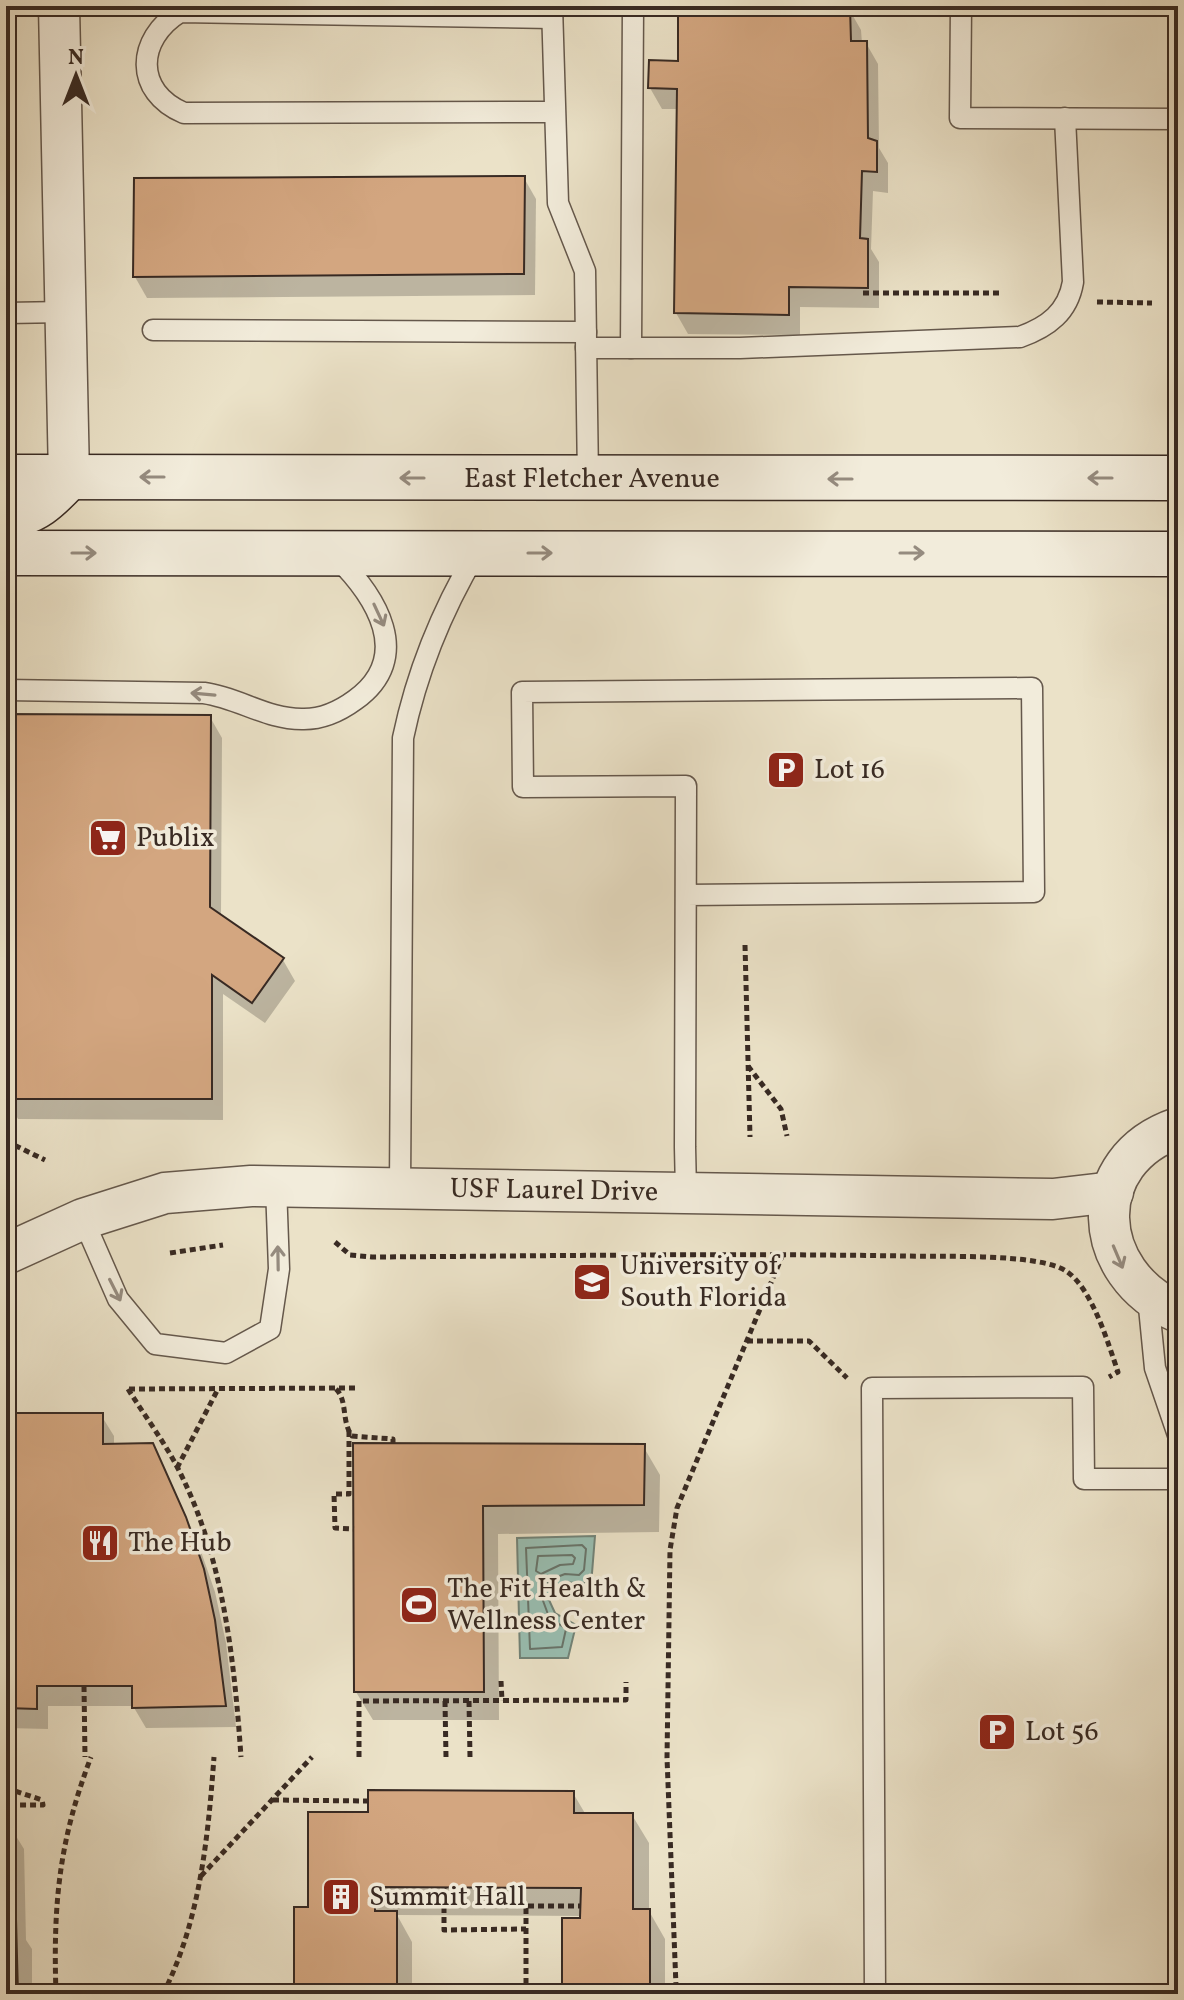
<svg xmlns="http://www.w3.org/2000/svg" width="1184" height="2000" font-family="Vollkorn,serif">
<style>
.water{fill:#99beb1;stroke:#728378;stroke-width:2}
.shadow{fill:#0003}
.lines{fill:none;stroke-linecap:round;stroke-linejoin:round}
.shore{stroke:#68746a;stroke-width:2}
.building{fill:#d3a680;stroke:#382a23;stroke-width:2}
.lane-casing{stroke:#65584c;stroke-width:23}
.street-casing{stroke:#65584c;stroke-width:43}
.secondary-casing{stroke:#382a23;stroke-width:47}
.path{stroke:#382a23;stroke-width:5;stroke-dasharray:6 4;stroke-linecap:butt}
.lane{stroke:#f2ecdb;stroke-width:20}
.street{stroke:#f2ecdb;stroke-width:40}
.secondary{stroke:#f2ecdb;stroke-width:44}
.oneway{stroke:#958b7f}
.labels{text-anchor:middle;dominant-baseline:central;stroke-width:7;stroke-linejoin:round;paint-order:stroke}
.street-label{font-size:28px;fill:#382a23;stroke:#f2ecdb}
.poi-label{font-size:28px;fill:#382a23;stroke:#f2ecdb;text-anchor:start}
</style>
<rect width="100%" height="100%" fill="#ebe2c8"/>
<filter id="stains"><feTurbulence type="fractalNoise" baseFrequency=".0025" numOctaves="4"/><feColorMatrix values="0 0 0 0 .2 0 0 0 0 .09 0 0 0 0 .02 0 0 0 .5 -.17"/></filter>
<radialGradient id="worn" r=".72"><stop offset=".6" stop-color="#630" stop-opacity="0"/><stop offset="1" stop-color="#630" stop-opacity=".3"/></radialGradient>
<path class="water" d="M595,1536L592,1573L583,1584L566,1582L554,1587L549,1600L555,1613L576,1625L568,1658H520L517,1538Z"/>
<g class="shadow">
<path d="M6,6H11L13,104H6Z"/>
<path d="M849,9L861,30L862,43H866L878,64L879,148L888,163V193L873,191L871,249L879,262V308L800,307V335L688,334L676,313L679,109H662L650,88L679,63Z"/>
<path d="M524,178L536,199L535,295L147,298L135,277Z"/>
<path d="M210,717L222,738L221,917L283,960L295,981L265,1023L223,994V1120L18,1119L6,1098Z"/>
<path d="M6,1415H101L114,1436V1446L152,1445L197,1540L215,1592L226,1643L236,1727L146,1728L133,1706H48V1729L6,1728Z"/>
<path d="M355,1445L643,1446L660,1475L659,1532L498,1534L499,1720H373L356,1692Z"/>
<path d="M573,1793L586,1815H632L649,1843V1911L665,1939V1994H564L582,1916L397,1915L412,1942V1994H296L310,1909L370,1814Z"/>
<path d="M6,1820L24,1849L26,1940L32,1949V1994H6Z"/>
</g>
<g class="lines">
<g class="shore">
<path d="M582,1545L586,1549L584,1570L579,1575L565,1574L549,1580L542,1598L549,1617L566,1629L562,1647L530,1649L526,1548Z"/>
<path d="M572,1555L575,1558L573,1564L560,1565L541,1574L536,1571L538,1556Z"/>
</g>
</g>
<g class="building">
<path d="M678,6L850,7L851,41H867L868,138L877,141V172L862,171L860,238L868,239V288L789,287V315L674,313L677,89L648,88L649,60L678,61Z"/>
<path d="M525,176L524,274L133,277L134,178Z"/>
<path d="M6,714L211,715L210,907L284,958L252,1003L212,975V1099H6Z"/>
<path d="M6,1413H103V1444L153,1443L186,1517L204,1569L215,1620L226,1706L132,1708V1686H37V1709L6,1708Z"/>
<path d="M353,1443L645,1444L644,1505L483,1506L484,1692H354Z"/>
<path d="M368,1790L574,1791V1813H633V1909H650V1994H562V1918H580L581,1888L375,1887V1911H397V1994H294V1907H308V1812H368Z"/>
<path d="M6,1818H9L11,1919H16L18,1994H6Z"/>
</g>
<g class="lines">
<g class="lane-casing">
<g id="lane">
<path d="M552,6L558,203L585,271L588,479"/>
<path d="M961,6L960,118L1178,119"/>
<path d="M552,18L180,12C136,39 134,92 184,113L554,112"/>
<path d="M6,313L65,312"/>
<path d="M153,330L586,332"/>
<path d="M586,348H740L1020,337C1048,327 1068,312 1073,282L1065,118"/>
<path d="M631,348L633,6"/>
<path d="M6,690L204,693C240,698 267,720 304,719C324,719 340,711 355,700C415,657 376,596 335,556"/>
<path d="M686,895L1034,892L1032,688L522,692L523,787L686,786L685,1147L686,1192"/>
<path d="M400,1188L403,738C417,671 441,612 476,553"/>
<path d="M83,1219L118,1299L155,1344L226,1353L270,1329L279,1269L276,1186"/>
<path d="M1148,1297L1155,1368L1178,1435"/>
<path d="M875,1994L872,1388L1083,1387L1084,1479H1178"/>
</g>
</g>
<g class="street-casing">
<g id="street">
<path d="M59,6L69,477"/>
<path d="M1178,1128C1083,1160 1089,1274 1178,1312"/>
<path d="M6,1254L83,1219L165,1193L251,1186L1053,1199L1113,1192"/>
</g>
</g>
<g class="secondary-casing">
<g id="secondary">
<path d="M6,477L1178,478"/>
<path d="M6,515C34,515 51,496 69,477"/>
<path d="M6,553L1178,554"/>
</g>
</g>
<g class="path">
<path d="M863,293H1003"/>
<path d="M1097,302L1152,303"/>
<path d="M745,945L750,1137"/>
<path d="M748,1066L781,1109L787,1136"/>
<path d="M6,1141L45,1160"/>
<path d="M335,1242L350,1255L372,1257C549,1256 727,1253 904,1256C940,1257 1039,1253 1066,1271C1092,1288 1108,1343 1118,1372L1109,1377"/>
<path d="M170,1253L223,1245"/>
<path d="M747,1341H809L847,1378"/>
<path d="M128,1389C143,1413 160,1436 174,1461C223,1551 234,1657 241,1757"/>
<path d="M129,1389L355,1388"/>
<path d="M336,1389C348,1401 341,1421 352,1436L393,1439V1444"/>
<path d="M349,1431V1494H334L335,1528L354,1529"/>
<path d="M177,1468L218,1389"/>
<path d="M501,1681L502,1701"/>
<path d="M84,1686L85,1757"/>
<path d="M445,1701L446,1757"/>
<path d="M469,1701L470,1757"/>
<path d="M359,1757V1701L626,1700V1682"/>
<path d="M6,1788L42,1800L43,1805H6"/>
<path d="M273,1800L368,1801"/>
<path d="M201,1876L312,1757"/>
<path d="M444,1887V1930L526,1929"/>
<path d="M56,1994C53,1904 59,1841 91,1757"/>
<path d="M163,1994C200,1921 208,1838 214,1757"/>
<path d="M526,1994V1906H581"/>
<path d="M685,1994L676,1986L667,1758L670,1550L677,1508L783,1254"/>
</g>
<use href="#lane" class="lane"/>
<use href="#street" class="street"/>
<use href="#secondary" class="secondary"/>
</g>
<defs><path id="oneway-shaft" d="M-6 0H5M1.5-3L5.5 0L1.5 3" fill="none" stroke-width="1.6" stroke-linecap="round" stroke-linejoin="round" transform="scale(2)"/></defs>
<g class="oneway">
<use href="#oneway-shaft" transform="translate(152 477) rotate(-180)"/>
<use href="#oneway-shaft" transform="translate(412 478) rotate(-180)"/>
<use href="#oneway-shaft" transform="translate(1100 478) rotate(180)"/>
<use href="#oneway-shaft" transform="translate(840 479) rotate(180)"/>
<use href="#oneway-shaft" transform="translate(84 553)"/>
<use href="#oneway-shaft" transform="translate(540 553)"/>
<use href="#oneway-shaft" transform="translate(912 553)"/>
<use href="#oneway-shaft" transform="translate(379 615) rotate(65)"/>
<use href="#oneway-shaft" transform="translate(203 694) rotate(-175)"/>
<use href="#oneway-shaft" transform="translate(1118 1257) rotate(67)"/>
<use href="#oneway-shaft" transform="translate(278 1258) rotate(-91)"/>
<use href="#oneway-shaft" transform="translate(115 1290) rotate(63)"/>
</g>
<defs>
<g id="parking-square" transform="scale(2)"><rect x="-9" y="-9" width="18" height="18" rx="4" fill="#8f2418" stroke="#f2ecdb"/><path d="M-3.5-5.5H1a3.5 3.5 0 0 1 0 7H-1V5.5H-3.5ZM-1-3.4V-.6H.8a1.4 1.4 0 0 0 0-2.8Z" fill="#fff"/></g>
<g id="supermarket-square" transform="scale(2)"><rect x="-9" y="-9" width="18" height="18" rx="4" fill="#8f2418" stroke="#f2ecdb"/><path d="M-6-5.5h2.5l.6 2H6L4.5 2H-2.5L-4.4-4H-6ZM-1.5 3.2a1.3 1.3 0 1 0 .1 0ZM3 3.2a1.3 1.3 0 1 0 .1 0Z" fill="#fff"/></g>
<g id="university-square" transform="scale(2)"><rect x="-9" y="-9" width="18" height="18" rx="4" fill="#8f2418" stroke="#f2ecdb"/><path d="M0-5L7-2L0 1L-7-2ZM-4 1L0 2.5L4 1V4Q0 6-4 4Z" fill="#fff"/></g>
<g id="restaurant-square" transform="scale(2)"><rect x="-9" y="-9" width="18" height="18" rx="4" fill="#8f2418" stroke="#f2ecdb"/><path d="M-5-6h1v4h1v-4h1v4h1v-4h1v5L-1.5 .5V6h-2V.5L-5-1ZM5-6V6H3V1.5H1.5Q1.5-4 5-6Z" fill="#fff"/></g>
<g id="stadium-square" transform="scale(2)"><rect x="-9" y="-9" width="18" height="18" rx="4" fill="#8f2418" stroke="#f2ecdb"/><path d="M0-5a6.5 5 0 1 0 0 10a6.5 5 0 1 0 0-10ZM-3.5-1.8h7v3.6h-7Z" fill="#fff"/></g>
<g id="building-square" transform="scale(2)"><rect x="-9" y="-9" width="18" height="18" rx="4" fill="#8f2418" stroke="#f2ecdb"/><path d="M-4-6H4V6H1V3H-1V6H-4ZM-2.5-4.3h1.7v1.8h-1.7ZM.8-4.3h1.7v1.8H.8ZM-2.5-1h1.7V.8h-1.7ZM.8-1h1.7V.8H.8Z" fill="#fff"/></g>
</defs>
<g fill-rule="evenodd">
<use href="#parking-square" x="786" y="770"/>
<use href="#supermarket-square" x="108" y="838"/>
<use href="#university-square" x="592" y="1282"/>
<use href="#restaurant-square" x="100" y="1543"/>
<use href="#stadium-square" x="419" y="1605"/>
<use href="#parking-square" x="997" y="1732"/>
<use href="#building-square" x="341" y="1897"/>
</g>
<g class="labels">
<g class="street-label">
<text x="592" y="479">East Fletcher Avenue</text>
<text transform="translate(554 1191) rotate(1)">USF Laurel Drive</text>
</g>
<g class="poi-label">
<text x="814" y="770">Lot 16</text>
<text x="136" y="838">Publix</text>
<text x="620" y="1266">University of<tspan x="620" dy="32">South Florida</tspan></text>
<text x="128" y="1543">The Hub</text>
<text x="447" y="1589">The Fit Health &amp;<tspan x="447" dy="32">Wellness Center</tspan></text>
<text x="1025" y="1732">Lot 56</text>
<text x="369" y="1897">Summit Hall</text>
</g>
</g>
<rect width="1184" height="2000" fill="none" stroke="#ebe2c8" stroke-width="32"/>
<rect x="8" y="8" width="1168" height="1984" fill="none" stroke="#382a23" stroke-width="4"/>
<rect x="16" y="16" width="1152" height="1968" fill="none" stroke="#382a23" stroke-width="2"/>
<g transform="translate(76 76)" stroke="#f2ecdb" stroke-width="6" paint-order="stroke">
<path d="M0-6L14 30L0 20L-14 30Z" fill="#382a23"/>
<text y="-12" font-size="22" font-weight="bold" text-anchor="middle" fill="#382a23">N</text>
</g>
<rect width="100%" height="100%" filter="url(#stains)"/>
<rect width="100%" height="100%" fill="url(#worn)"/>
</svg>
